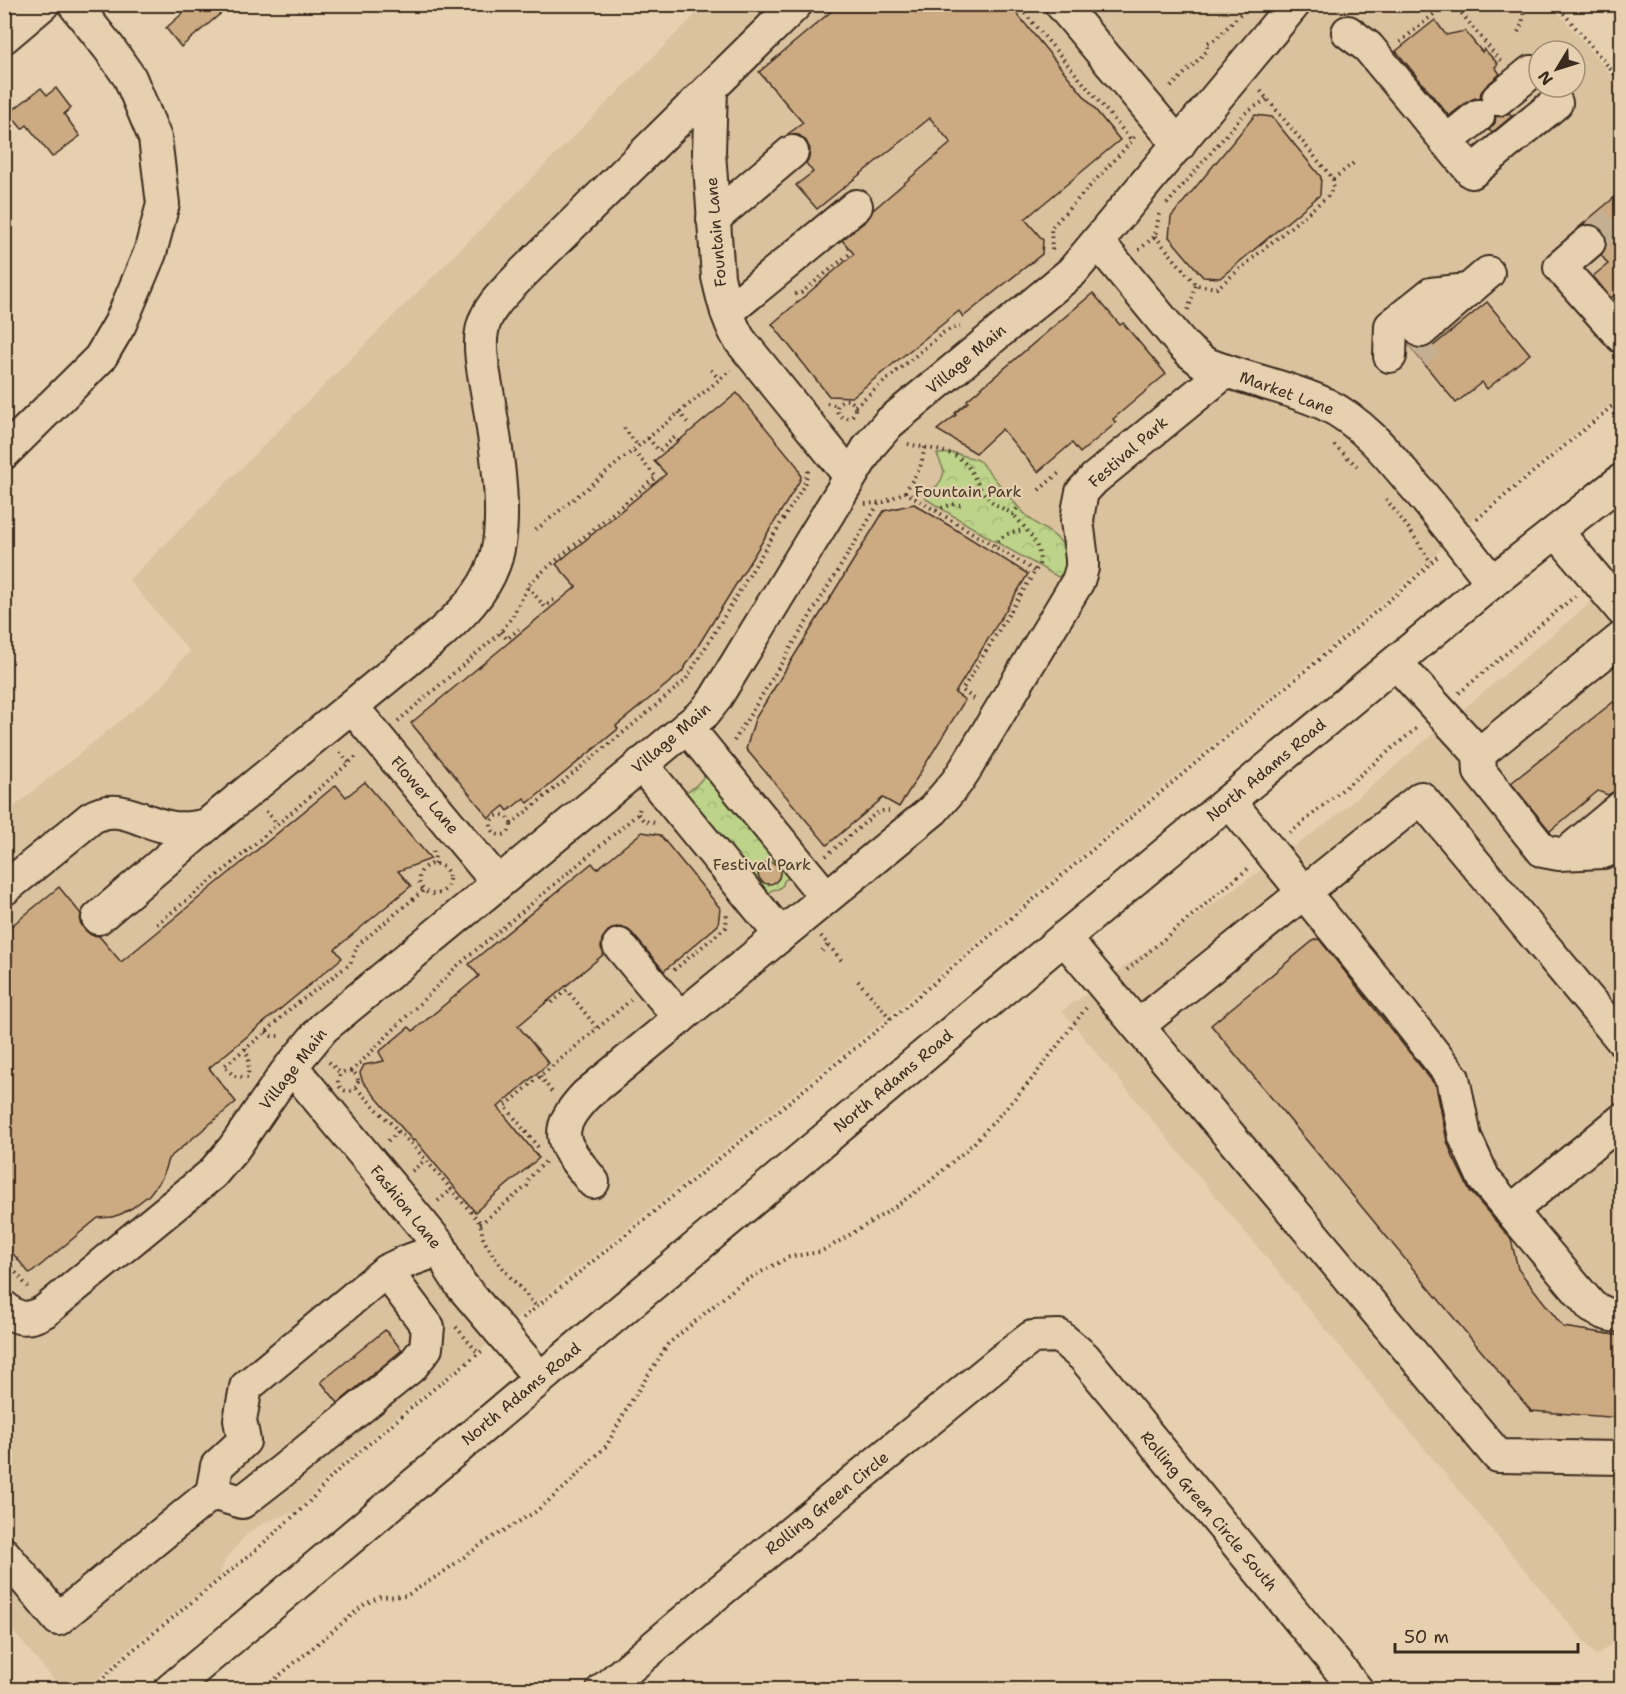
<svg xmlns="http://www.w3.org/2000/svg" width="1626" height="1694" font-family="'Shantell Sans',sans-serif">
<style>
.built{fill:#dbc29f;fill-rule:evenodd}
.park{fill:url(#park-crowns);stroke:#7c7e54;stroke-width:1.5}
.building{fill:#ccab83;stroke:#3b2a1e;stroke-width:1.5}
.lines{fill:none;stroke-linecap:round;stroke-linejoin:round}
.minor-tunnel{stroke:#c4af92;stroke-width:32;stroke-dasharray:32 16;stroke-linecap:butt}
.minor-casing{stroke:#3b2a1e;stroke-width:36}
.path{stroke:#3b2a1e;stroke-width:4;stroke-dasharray:1.5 4.5;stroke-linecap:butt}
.minor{stroke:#e6d0af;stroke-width:32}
.labels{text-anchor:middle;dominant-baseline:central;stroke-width:4.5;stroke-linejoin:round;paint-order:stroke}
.street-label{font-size:16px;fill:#3b2a1e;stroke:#e6d0af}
.park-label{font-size:16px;fill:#483b29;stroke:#e6d0af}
</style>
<defs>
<pattern id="park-crowns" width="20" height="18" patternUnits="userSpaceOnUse" patternTransform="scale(1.5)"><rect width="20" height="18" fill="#bdd389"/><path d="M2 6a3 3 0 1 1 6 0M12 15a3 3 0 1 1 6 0" fill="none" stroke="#a3b576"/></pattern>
</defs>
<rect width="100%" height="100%" fill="#e6d0af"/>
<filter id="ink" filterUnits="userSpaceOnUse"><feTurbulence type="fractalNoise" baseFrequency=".0167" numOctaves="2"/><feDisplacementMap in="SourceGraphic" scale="12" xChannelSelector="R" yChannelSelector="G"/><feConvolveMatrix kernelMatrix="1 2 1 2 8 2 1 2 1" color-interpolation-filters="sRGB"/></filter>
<g filter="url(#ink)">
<g class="built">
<path d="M705,5H1552L1621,87V398L1606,408L1467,524L1417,573L906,1002L522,1314L482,1349L422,1395L334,1470L302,1505L294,1512L268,1521L257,1527L246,1535L225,1560L219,1578L128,1649L86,1689H62L5,1622V814L163,686L180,661L190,652L129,580ZM1539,51H1575V87H1539Z"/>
<path d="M1621,577V1636L1596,1656L1062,1011L1327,823Z"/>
</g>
<g class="park">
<path d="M955,453C962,456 971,457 978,460C984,464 1006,494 1014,502C1020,509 1026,516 1034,522C1048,533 1069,539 1066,562C1065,569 1064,574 1058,577L991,539L926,499L925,494C936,488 942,483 944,471L937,454Z"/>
<path d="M706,772L795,873L784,881L783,885L778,889L772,890L764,897L684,792C693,790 702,781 706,772Z"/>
</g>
<g class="building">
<path d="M176,4H232L181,47L166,28L183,13Z"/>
<path d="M840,4H1009L1120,140L1025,219L1043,240L1042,254L963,317L959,311L852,397L829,396L772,324L854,254L842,240L867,220L873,210L951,143L930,118L817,209L796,185L813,172L806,163L809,158L810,149L806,141L799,135L788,134L803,123L759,72Z"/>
<path d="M1435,20L1446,35L1465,31L1482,52L1484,49L1498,64L1495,67L1500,74L1486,86L1481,92L1480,99L1475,98L1467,102L1449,116L1396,51Z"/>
<path d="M41,88L47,95L56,88L71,108L64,114L80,136L52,157L27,125L22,129L9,113Z"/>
<path d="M1509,113L1512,116L1492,133L1489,130L1495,123L1496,116L1501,117Z"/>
<path d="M1255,115L1272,117L1321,177L1320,195L1220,278L1203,277L1169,237L1171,217Z"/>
<path d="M1622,191V289L1611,298L1593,276L1608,264L1601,255L1606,247V238L1603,231L1595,225L1586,224L1578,228Z"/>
<path d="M1093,293L1120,325L1123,323L1166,374L1113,419L1116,423L1080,453L1072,443L1038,472L1002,429L976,453L937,430L956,415L955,413L968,402L967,400Z"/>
<path d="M1487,302L1530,354L1487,389L1482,382L1456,403L1408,344L1416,348L1424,349L1433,346Z"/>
<path d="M737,393L798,467L801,477L799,482L682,672L616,726L618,729L528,803L524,798L508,811L504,806L489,818L411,723L576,587L556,564L666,474L654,461Z"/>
<path d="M914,504L1028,574L955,693L965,700L899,807L883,798L827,845L746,749L755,719L884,511Z"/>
<path d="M1622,695V789H1618L1608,795L1598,791L1550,831L1511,783Z"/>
<path d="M365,782L431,859L398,871L411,886L335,949L342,958L209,1068L236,1102L168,1159L162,1178L149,1195L132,1208L121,1214L112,1217L98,1218L30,1274L4,1243V932L59,887L81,914L80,922L84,929L91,935L99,936L121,962L336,785L346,797Z"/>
<path d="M642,832L660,835L720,908L718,925L664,971L632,933L626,928L616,927L608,931L602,939L601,948L604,954L518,1026L549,1063L498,1107L539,1158L475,1212L415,1140L413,1141L363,1082L360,1073L364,1065L384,1061L379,1052L409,1027L413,1031L479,976L469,964L592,863L597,869Z"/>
<circle cx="769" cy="873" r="11"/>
<path d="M1319,939L1436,1086L1447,1141L1453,1157L1470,1191L1511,1239L1518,1269L1563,1327L1622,1336V1418L1531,1411L1211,1025L1314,940Z"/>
<path d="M385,1330L402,1350L338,1403L321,1382Z"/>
</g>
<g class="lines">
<g class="minor-tunnel">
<path d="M1589,242L1622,214"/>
<path d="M1415,353L1429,341"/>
</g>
<g class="minor-casing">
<g id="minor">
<path d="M1061,4L1179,145"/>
<path d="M1348,32L1368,47L1472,172L1556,103"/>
<path d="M4,37L43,4"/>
<path d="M711,89L709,152L718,277C723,299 728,320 739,339L850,476"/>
<path d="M1498,99L1531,72"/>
<path d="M1446,142L1478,116"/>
<path d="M713,219L792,152"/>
<path d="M1098,242L1182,344L1190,352L1204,363C1243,379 1286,386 1325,404C1361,421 1387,453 1412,483C1440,515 1466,549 1492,582"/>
<path d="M1589,242L1560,267L1622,337"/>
<path d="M727,312L856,206"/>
<path d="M1421,331L1488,273"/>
<path d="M1390,356L1391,326L1431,294L1468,290"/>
<path d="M4,453L100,358L120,324L150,253L163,204L155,138L130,78L109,48L74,4"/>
<path d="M1557,532L1622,610"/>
<path d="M1396,663L1479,754L1480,772L1543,851L1559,854L1603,852L1622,845"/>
<path d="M352,707L498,883"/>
<path d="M687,727L826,897"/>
<path d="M1479,754L1622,638"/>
<path d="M641,764L781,935"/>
<path d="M1229,801L1395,1004L1453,1078L1465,1137L1484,1179L1592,1307C1602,1312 1610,1317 1622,1315"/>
<path d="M1567,853L1622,807"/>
<path d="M4,889L91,818C118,801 142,823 169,827C182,830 194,828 207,825L441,633C462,614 483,593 493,566C510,525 496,447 489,403C486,382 478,352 482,331C486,307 508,289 524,272L796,4"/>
<path d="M98,918L207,825"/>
<path d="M1064,938L1498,1456L1622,1458"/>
<path d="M619,945L680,1018"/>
<path d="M1138,1026L1421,798L1622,1040"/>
<path d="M291,1066L440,1246L450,1268L461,1285L540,1378"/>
<path d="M593,1182C564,1145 549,1134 586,1095L933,810L956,783L966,768L1078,581L1082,568V559L1077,521L1079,507L1082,492L1094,479L1226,371"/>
<path d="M1511,1211L1622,1120"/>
<path d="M4,1307C17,1321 30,1320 45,1311L212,1174L234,1148L285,1074L323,1028L704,713L715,699L870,445L889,423L1072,272L1294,4"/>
<path d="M212,1493L242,1502L282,1471L412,1366L426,1348L428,1327L386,1271"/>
<path d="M4,1554L58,1619L212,1493L217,1466L244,1441L240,1420L246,1387L386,1271L405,1262L441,1249"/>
<path d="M170,1690L1064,938L1492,582L1622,480"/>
<path d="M603,1690L714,1596L1002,1360L1032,1337L1059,1336L1084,1357L1357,1690"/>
</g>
</g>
<g class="path">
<path d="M1017,4L1132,141"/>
<path d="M1454,4L1501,62"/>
<path d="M1556,4L1622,83"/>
<path d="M1518,32C1523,23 1525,15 1522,4"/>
<path d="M1400,42L1446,4"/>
<path d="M1171,87L1207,51V43L1216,39L1250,4"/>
<path d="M1333,179L1355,162"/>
<path d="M1167,204L1244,114L1267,99"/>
<path d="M1155,236L1196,285L1217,288L1328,196L1333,188V179L1259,89"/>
<path d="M1052,250L1051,228L1132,141L1135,135"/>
<path d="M1139,250L1155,236L1159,215L1161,212"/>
<path d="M795,294L801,293L852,252"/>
<path d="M1188,310L1196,285"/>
<path d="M711,370L719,379"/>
<circle cx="846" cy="409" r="9"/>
<path d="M827,403L838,406"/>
<path d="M855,406L943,333L953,328L960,327"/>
<path d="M679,412L688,423"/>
<path d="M624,428L638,446"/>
<path d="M648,438L659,451L675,437L678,441"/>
<path d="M908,444C921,447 948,451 958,457C971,465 976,485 986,496C993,504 1004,509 1013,514L1019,506"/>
<path d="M1334,445L1357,466"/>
<path d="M1039,490L1059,473"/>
<path d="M905,492L920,468L925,447"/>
<path d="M1386,499L1410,530L1431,563"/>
<path d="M865,504L884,502L905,492L1035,571"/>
<path d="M936,510L952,504L960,505L964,504"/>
<path d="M1477,519L1611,407L1622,402"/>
<path d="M536,530L731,370"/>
<path d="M994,546C1002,534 1011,532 1025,530"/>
<path d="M528,587L545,607L557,597"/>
<path d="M501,632L507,639L519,629"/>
<path d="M1459,693L1575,596"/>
<path d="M974,699L962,690L1039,565C1043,545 1025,528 1013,514"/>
<path d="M398,721L498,635L511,619L529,585L535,578L656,477L633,450"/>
<path d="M734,741L879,503"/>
<path d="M340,752L349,763"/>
<path d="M266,811L277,824"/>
<path d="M638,814L644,821L655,823"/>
<circle cx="501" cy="825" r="10"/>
<path d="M511,824L624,732L685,681L804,485L808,472L806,467"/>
<path d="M1290,833L1418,727"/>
<path d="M433,851L435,856L434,865"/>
<path d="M826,856L875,814L883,811H889"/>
<circle cx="434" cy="879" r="15"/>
<path d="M157,924L227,868L358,755"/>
<path d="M821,936L842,961"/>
<path d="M822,951L828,945"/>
<path d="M674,970L726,927L727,913"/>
<path d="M1127,970L1250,867"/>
<path d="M858,981L891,1019"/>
<path d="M548,1001L550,1004L567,990L597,1028"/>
<path d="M266,1032L272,1036H280"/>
<path d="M246,1048L249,1063L248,1077"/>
<path d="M329,1062L341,1074"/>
<circle cx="348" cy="1081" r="10"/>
<path d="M351,1072L456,967L638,814L640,807"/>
<path d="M540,1076L552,1092"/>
<path d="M248,1078L234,1076L224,1066L266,1032L290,1009L350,964C354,957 354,950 359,944L424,890"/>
<path d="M356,1088L418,1151L478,1220C483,1228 481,1235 485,1242C498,1266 519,1286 536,1306"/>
<path d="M388,1141L399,1131"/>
<path d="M538,1147L505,1106L631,1000"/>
<path d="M412,1171L425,1160"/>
<path d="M438,1201L451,1190"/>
<path d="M480,1224L527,1186L529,1178L546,1161"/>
<path d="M4,1259L28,1287"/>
<path d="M523,1318L891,1019L1411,582L1437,557"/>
<path d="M456,1327L479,1354"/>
<path d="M91,1690L123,1658L257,1549L308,1503L336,1472L431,1391L482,1351"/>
<path d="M262,1690L365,1604L380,1597L406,1596L442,1573L485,1542L535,1512L564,1488L607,1445L627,1408L668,1344L741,1283L789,1257L820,1252L833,1245L889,1211L927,1184L974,1143L1006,1108L1032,1079L1086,1008"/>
</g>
<use href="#minor" class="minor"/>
</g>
</g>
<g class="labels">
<g class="street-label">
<text transform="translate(716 232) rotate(-95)">Fountain Lane</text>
<text transform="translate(966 359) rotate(-40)">Village Main</text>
<text transform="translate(1287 393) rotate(20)">Market Lane</text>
<text transform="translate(1128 452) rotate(-41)">Festival Park</text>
<text transform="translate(671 738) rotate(-41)">Village Main</text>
<text transform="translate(1266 770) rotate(-40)">North Adams Road</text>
<text transform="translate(425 795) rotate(50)">Flower Lane</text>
<text transform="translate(293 1069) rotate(-52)">Village Main</text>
<text transform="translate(893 1081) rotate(-40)">North Adams Road</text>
<text transform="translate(406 1207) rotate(51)">Fashion Lane</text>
<text transform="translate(521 1394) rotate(-40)">North Adams Road</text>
<text transform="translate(827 1503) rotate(-39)">Rolling Green Circle</text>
<text transform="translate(1209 1511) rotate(50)">Rolling Green Circle South</text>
</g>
<g class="park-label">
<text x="968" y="491">Fountain Park</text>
<text x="762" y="864">Festival Park</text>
</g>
</g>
<rect width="1626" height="1694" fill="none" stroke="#e6d0af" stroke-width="24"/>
<rect x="12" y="12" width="1602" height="1670" fill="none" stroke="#3b2a1e" stroke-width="2" filter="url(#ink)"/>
<g transform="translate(1557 69) rotate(232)"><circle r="28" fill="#e6d0af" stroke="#a28e75" stroke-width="1.5"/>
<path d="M0-4.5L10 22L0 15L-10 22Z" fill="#3b2a1e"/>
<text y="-9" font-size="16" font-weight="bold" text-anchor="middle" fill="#3b2a1e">N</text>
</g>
<path d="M1395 1643v9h183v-9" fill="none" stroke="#3b2a1e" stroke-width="3"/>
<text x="1404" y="1643" font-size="18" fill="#3b2a1e" stroke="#e6d0af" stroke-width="4.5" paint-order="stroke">50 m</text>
</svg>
